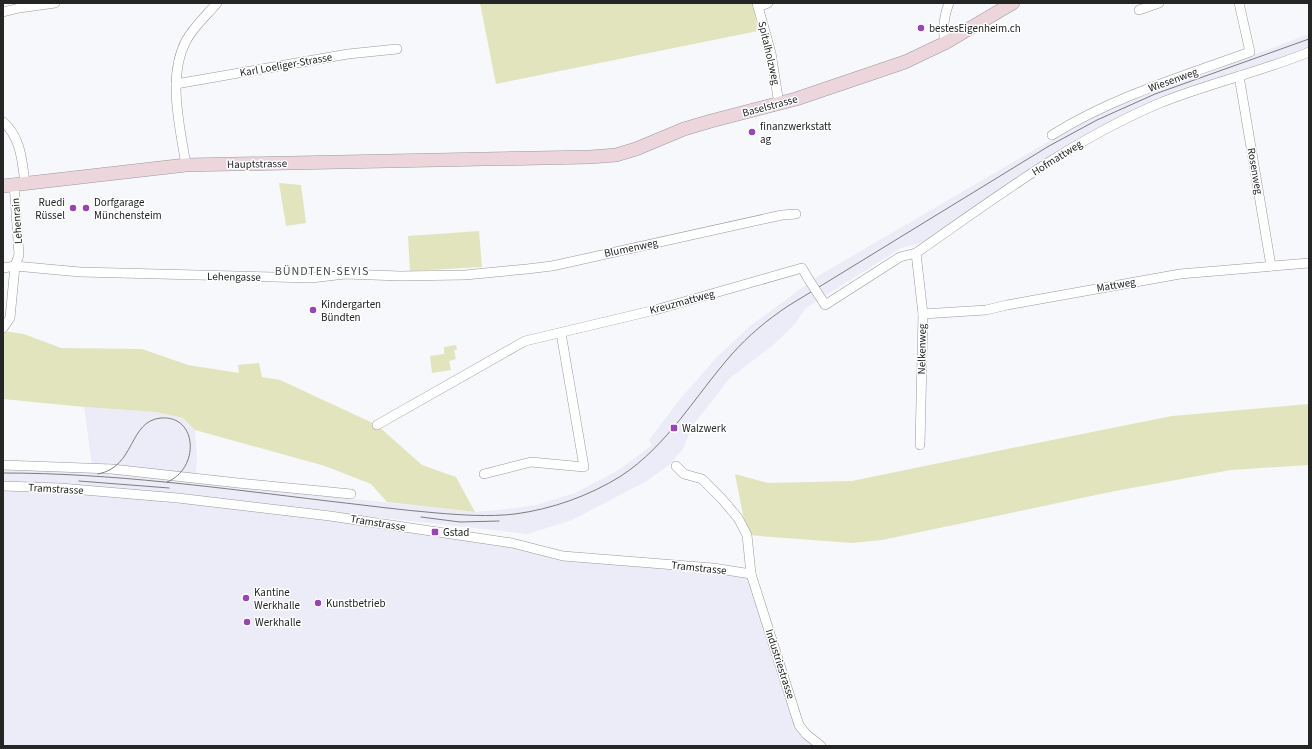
<svg xmlns="http://www.w3.org/2000/svg" width="1312" height="749" font-family="'Source Sans 3',sans-serif">
<style>
.built{fill:#ebecf7}
.green{fill:#e2e4be}
.lines{fill:none;stroke-linecap:round;stroke-linejoin:round}
.street-casing{stroke:#99999c;stroke-width:10}
.secondary-casing{stroke:#99999c;stroke-width:14}
.street{stroke:#fff;stroke-width:9}
.secondary{stroke:#edd5dc;stroke-width:13}
.tram{stroke:#7d7d7f;stroke-width:1}
.street-bridge-casing{stroke:#99999c;stroke-width:10;stroke-linecap:butt}
.street-bridge{stroke:#fff;stroke-width:9}
.poi-dot{fill:#9745b4;stroke:#fff;stroke-width:1.5}
.labels{text-anchor:middle;dominant-baseline:central;stroke-width:3;stroke-linejoin:round;paint-order:stroke}
.poi-label{font-size:11px;fill:#252526;stroke:#fff;text-anchor:start}
.street-label{font-size:11px;fill:#252526;stroke:#fff}
.neighbourhood-label{font-size:12px;letter-spacing:1px;fill:#4a4b4d;stroke:#fff}
</style>
<rect width="100%" height="100%" fill="#f7f8fb"/>
<g class="built">
<path d="M1309,34V47L1132,114L1075,141L1002,188L923,242L901,248L806,308L794,325L772,346L730,378L693,425L683,449L669,465L645,482L572,520L528,534L95,486L3,482V469L93,472L84,407L156,412L183,418L195,430L197,459L195,482L475,512L508,509L536,505L575,493L615,472L631,461L652,445L649,440L681,398L717,357L750,326L818,276L1070,129L1121,103L1175,81L1261,52Z"/>
<path d="M3,486L178,498L537,550L751,574L799,725L821,746H3Z"/>
</g>
<g class="green">
<path d="M480,3H753L758,31L496,84Z"/>
<path d="M279,183L301,185L306,223L286,226Z"/>
<path d="M479,231L482,267L410,271L408,236Z"/>
<path d="M3,331L24,334L61,348L142,349L188,365L239,373L238,365L259,363L262,377L280,380L377,425L422,465L456,477L475,512L387,502L371,484L325,466L195,430L183,418L156,412L84,407L3,399Z"/>
<path d="M456,345L457,350H454L456,359L449,361L451,370L432,373L430,356L444,354V347Z"/>
<path d="M1309,404V465L1231,470L1115,491L882,540L852,543L747,535L735,474L768,483L852,481L1012,448L1172,416Z"/>
</g>
<g class="lines">
<g class="street-casing">
<g id="street">
<path d="M757,3L771,53L779,104"/>
<path d="M758,7L768,3"/>
<path d="M1139,10L1159,3"/>
<path d="M3,12L19,8L55,3"/>
<path d="M945,43C942,29 944,16 949,3"/>
<path d="M1239,76L1271,266"/>
<path d="M176,84L348,54L397,49"/>
<path d="M3,122C21,137 22,161 25,183"/>
<path d="M1052,135C1113,97 1183,76 1250,52L1239,3"/>
<path d="M186,165C180,128 167,76 186,41C193,27 207,15 217,3"/>
<path d="M916,253L923,314L920,445"/>
<path d="M3,268L15,266L80,272L311,278L345,274L400,276L465,275L527,269L552,266L782,215L796,214"/>
<path d="M822,300L825,305L900,257L916,253C995,198 1072,140 1160,103C1209,83 1261,72 1309,52"/>
<path d="M923,314L986,310L1007,305L1180,274L1309,263"/>
<path d="M3,328L10,318L15,266L19,255L14,183"/>
<path d="M377,425L525,341L655,310L802,268L809,280"/>
<path d="M3,465L112,469L238,483L351,494"/>
<path d="M676,466L684,474L702,479L722,499L738,518L747,535L751,574L799,725L806,734L821,746"/>
<path d="M484,474L531,462L584,467L561,333"/>
<path d="M3,486L60,488L178,498L330,516L512,543L563,556L713,568L751,574"/>
</g>
</g>
<g class="secondary-casing">
<path id="secondary" d="M3,186L186,165L590,157L616,155L636,149L684,129L711,121L796,99L905,62L945,43L1013,3"/>
</g>
<use href="#street" class="street"/>
<use href="#secondary" class="secondary"/>
<g class="tram">
<path d="M3,473C112,473 220,488 328,501C364,505 400,510 437,513C462,515 489,517 515,514C552,509 589,496 621,476C668,445 695,396 732,354C748,336 767,320 788,306L1049,146L1097,120L1155,94L1309,39"/>
<path d="M98,474C136,467 128,421 161,418C198,415 200,469 167,482"/>
<path d="M79,481L169,488"/>
<path d="M421,517L460,522L499,521"/>
</g>
<g class="street-bridge-casing">
<path id="street-bridge" d="M809,280L822,300"/>
</g>
<use href="#street-bridge" class="street-bridge"/>
</g>
<g class="poi-dot">
<circle cx="921" cy="28" r="4"/>
<circle cx="752" cy="132" r="4"/>
<circle cx="73" cy="208" r="4"/>
<circle cx="86" cy="208" r="4"/>
<circle cx="313" cy="310" r="4"/>
<rect x="670" y="424" width="8" height="8" rx="2"/>
<rect x="431" y="528" width="8" height="8" rx="2"/>
<circle cx="246" cy="598" r="4"/>
<circle cx="318" cy="603" r="4"/>
<circle cx="247" cy="622" r="4"/>
</g>
<g class="labels">
<g class="poi-label">
<text x="929" y="28">bestesEigenheim.ch</text>
<text x="760" y="126">finanzwerkstatt<tspan x="760" dy="13">ag</tspan></text>
<text x="65" y="202" text-anchor="end">Ruedi<tspan x="65" dy="13">Rüssel</tspan></text>
<text x="94" y="202">Dorfgarage<tspan x="94" dy="13">Münchensteim</tspan></text>
<text x="321" y="304">Kindergarten<tspan x="321" dy="13">Bündten</tspan></text>
<text x="682" y="428">Walzwerk</text>
<text x="443" y="532">Gstad</text>
<text x="254" y="592">Kantine<tspan x="254" dy="13">Werkhalle</tspan></text>
<text x="326" y="603">Kunstbetrieb</text>
<text x="255" y="622">Werkhalle</text>
</g>
<g class="street-label">
<text transform="translate(769 53) rotate(77)">Spitalholzweg</text>
<text transform="translate(286 65) rotate(-10)">Karl Loeliger-Strasse</text>
<text transform="translate(1173 80) rotate(-20)">Wiesenweg</text>
<text transform="translate(770 106) rotate(-15)">Baselstrasse</text>
<text transform="translate(1057 158) rotate(-32)">Hofmattweg</text>
<text transform="translate(257 164) rotate(-1)">Hauptstrasse</text>
<text transform="translate(1255 171) rotate(80)">Rosenweg</text>
<text transform="translate(17 221) rotate(-94)">Lehenrain</text>
<text transform="translate(631 248) rotate(-12)">Blumenweg</text>
<text transform="translate(234 277) rotate(1)">Lehengasse</text>
<text transform="translate(1116 285) rotate(-10)">Mattweg</text>
<text transform="translate(682 302) rotate(-15)">Kreuzmattweg</text>
<text transform="translate(922 349) rotate(-89)">Nelkenweg</text>
<text transform="translate(56 489) rotate(3)">Tramstrasse</text>
<text transform="translate(378 523) rotate(9)">Tramstrasse</text>
<text transform="translate(699 568) rotate(6)">Tramstrasse</text>
<text transform="translate(780 664) rotate(72)">Industriestrasse</text>
</g>
<g class="neighbourhood-label">
<text x="322" y="271">BÜNDTEN-SEYIS</text>
</g>
</g>
<rect width="1312" height="749" fill="none" stroke="#252526" stroke-width="8"/>
</svg>
